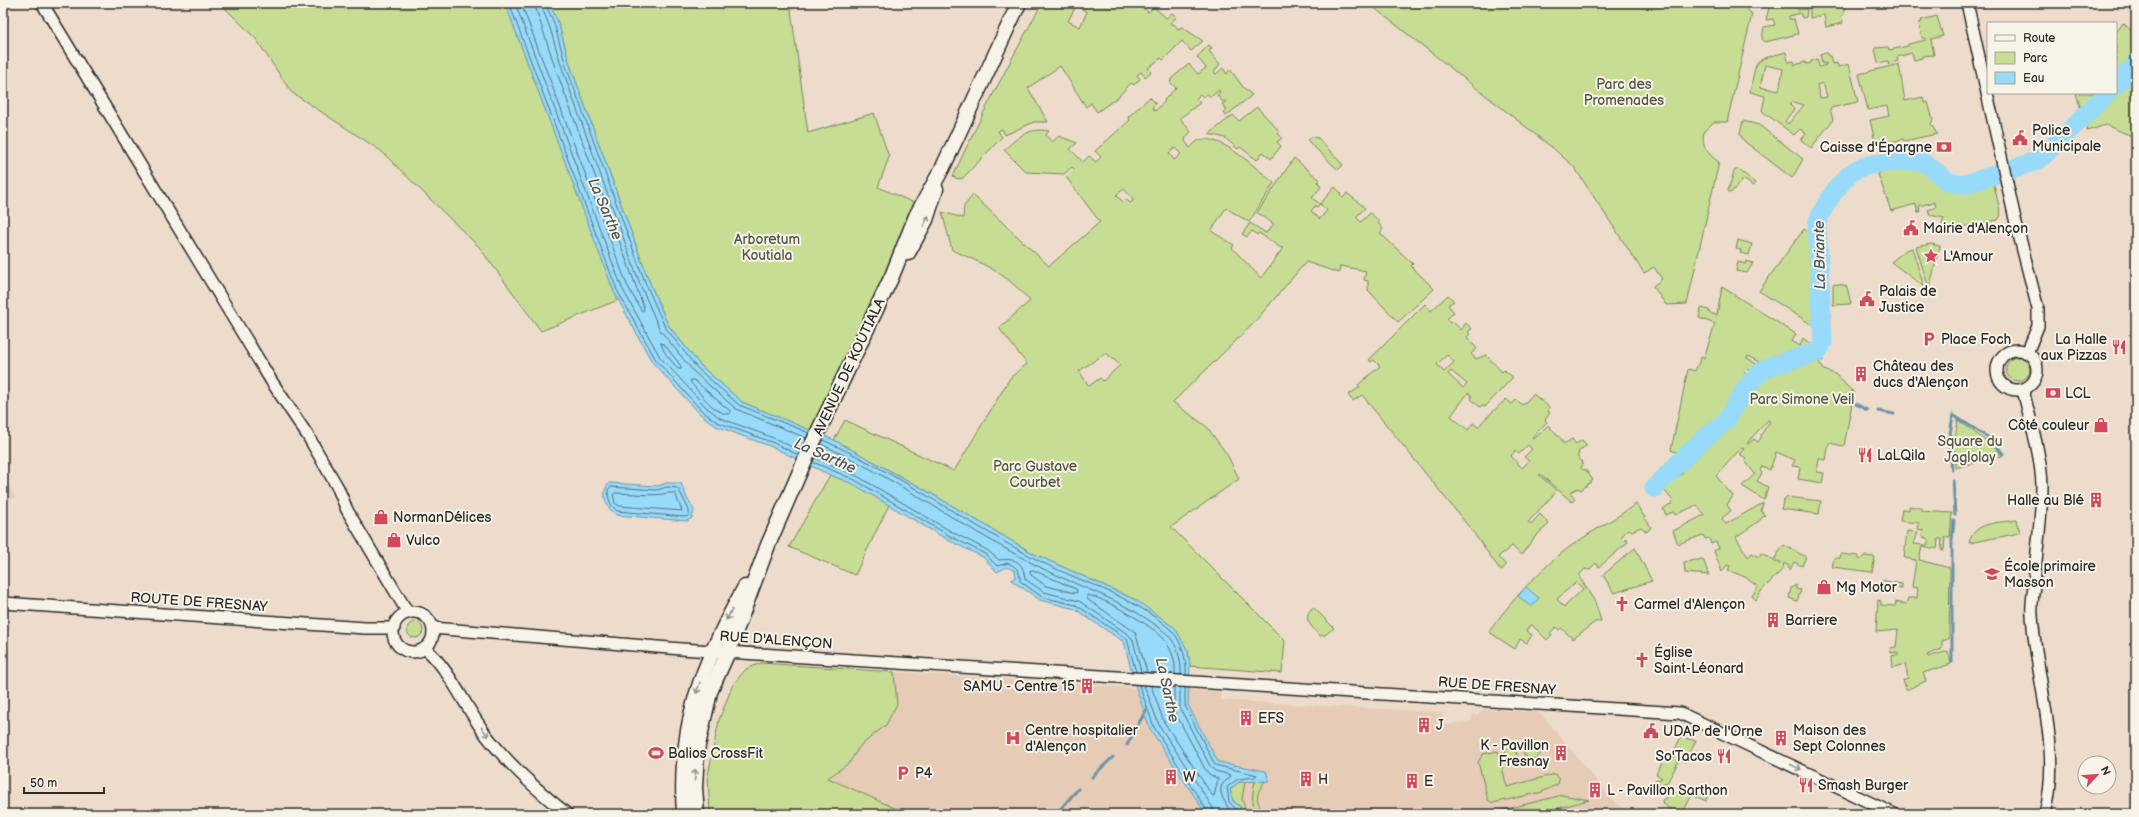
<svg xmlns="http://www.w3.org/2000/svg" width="2139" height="817" font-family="'Balsamiq Sans',sans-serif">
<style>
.built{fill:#e6ccb7}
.green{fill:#c6dd93;stroke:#78845f;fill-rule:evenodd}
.water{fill:#97daf9;stroke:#6c94a7}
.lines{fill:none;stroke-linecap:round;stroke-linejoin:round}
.shore{stroke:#56717d;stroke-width:1}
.stream{stroke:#6c94a7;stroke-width:3}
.river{stroke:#97daf9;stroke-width:19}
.tertiary-casing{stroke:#2b2b2b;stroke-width:14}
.primary-casing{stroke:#2b2b2b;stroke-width:17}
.tertiary{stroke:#f7f3e8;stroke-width:11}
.primary{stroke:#f7f3e8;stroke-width:14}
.oneway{stroke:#918f8a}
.labels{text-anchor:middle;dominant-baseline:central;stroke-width:4;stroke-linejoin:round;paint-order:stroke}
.park-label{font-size:14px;fill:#525845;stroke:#f7f3e8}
.poi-label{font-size:14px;fill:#2b2b2b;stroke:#f7f3e8;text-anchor:start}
.street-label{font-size:14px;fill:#2b2b2b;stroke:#f7f3e8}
.water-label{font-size:15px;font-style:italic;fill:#46575e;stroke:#f7f3e8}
</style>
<rect width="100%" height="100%" fill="#eddccb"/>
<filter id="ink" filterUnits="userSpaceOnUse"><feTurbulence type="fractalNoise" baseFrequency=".025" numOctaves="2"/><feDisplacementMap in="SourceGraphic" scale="8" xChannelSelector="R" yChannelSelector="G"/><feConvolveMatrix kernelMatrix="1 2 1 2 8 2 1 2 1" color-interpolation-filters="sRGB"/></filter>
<g filter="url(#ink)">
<g class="built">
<path d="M3,475L15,498L3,500Z"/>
<path d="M894,672L1136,688L1150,729L1206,814H908L828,778L849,763L860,746L886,725L897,704Z"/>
<path d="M1189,690L1221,692L1220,700L1436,712L1442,713L1445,725L1471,721L1472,714L1478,715L1483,709L1537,712L1542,715L1613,800L1630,814H1238L1241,807L1188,705Z"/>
</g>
<g class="green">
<path d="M220,3H790L808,133L874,113L889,157L878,187L919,205L818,434L742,402L700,365L668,325L649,281L570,65L558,22L515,29L618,300L541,331L479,247L381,151L291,92L256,39Z"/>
<path d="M1042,3H1138L1148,12L1154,7L1166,18L1172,13L1177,17L1170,23L1172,25L1174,24L1178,29L1182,27L1203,41L1191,51L1182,41L1163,60L1161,58L1148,68L1151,72L1145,77L1141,72L1137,75L1140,79L1134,85L1131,83L1118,97L1097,112L1091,103L1086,107L1060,66L1028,88L1048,122H1034L1005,135L1002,129L998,131L1002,137L963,178L957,179L953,176C980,117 1011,60 1042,3ZM1076,6L1087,12L1080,27L1068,21Z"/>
<path d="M1368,3H1740L1752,14L1727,122H1714L1704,131C1701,145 1707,154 1719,162L1687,304L1666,305L1653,286L1662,279L1654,267L1644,273L1574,167L1554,149Z"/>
<path d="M1770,3H1797L1798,10L1807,9L1806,17L1802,18L1800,13L1789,16V19H1794L1798,34L1765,42L1762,39L1764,27L1775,25L1773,19L1766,20Z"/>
<path d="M1810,3H1844V14L1841,16L1843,23L1826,27L1824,15L1810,18Z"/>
<path d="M1937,16L1943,36L1931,39L1934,55L1922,56V58L1914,60L1912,53L1897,57L1898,61L1889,64L1888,61L1878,63L1875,48L1888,47L1889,50L1908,46V44L1926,40V38H1922L1919,23L1922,22L1921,20Z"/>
<path d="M2123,23L2136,35V138L2106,125L2087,131L2076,93H2116V33Z"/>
<path d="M1209,45L1212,48L1209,51L1220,64L1214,72L1216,74L1223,68L1227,74L1230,69L1243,87L1252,95L1226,116L1224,113L1227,110L1222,104L1227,102L1225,101L1223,102L1217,95L1220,92L1219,90L1211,97L1207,94L1203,97L1200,94L1196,99L1200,103L1180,118L1191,132L1186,137L1185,141L1190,148C1193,145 1196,141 1200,140C1220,133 1259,171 1274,183L1249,222L1226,208L1211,231L1234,245L1232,248L1261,278L1283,248H1281L1259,233L1257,235L1252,231L1247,237L1242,234L1250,223L1266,233L1274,224L1257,213L1294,158L1320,180L1318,182L1321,187L1312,198L1320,204L1335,187L1341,193L1340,195L1343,198L1347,193L1365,208L1356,217L1361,222L1370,213L1379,221L1378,223L1383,229L1380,233L1413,264L1411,266L1434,289L1398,322L1368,290V281L1364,280L1366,271L1340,266L1339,273L1306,262L1252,325L1173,402L1207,427L1228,456L1239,479L1171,527L1285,641L1282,673L1190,666L1188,651L1136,600L1034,554L927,491L834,440L845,420L954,471L1010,378L1027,364L999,328L1030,301C1005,272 985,265 952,250L942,212L963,218L964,206L973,195L1049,266L1100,222L1066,177L1074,169L1072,167L1064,174L1026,172L1004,150C1018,137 1029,127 1049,131L1046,135L1052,142L1059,136L1077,143L1070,149L1083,162L1089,156L1096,162L1101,157L1095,151L1130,120L1128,117L1150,97L1156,104L1152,107L1155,111L1165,101L1164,100L1176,88L1170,82L1172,78L1189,64L1198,74L1206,68L1197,57ZM1175,148L1181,154L1174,160L1169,153ZM1124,189L1134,200L1130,203L1126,199L1123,202L1116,195ZM1320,204L1327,210L1320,219L1311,211L1315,206L1317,207ZM1106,353L1120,365L1103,381L1100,378L1089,386L1079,371Z"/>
<path d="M1786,52L1788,62L1794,61L1795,65L1805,62L1806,64L1811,63V61L1817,59L1819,67L1826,65V63L1822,64L1820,54L1826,52L1828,56H1830L1832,64L1837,63L1838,67L1849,64L1858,102L1830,108L1833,120L1811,148L1801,140L1806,134L1800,129L1794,135L1762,111L1765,96L1750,92C1757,58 1752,61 1786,52ZM1765,65L1783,69L1779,91L1760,87ZM1823,83L1827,97L1820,98L1817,85ZM1792,102L1804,105L1788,124L1785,121L1794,109L1790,105Z"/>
<path d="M1899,64L1905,101L1923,97L1924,103L1928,102L1933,120L1931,124L1937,134L1904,141L1903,139L1876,146L1870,120L1889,116L1887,106L1868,110L1859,74Z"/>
<path d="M1257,107L1279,131L1278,133L1282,138L1277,142L1281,146L1271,159L1263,152L1257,160L1240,147L1238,149L1225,138L1209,134L1233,115L1239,121Z"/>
<path d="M1743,121L1759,125L1803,159L1792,178L1744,141L1740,134Z"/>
<path d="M1311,137L1318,138L1343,165L1338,170L1308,141Z"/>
<path d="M1892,168L1893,171L1918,168C1954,193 1950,195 1993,181L2001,215L1998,220L1940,231L1944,218L1930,215L1928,210L1936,207L1934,202L1919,206L1920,212H1918L1916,204L1891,211L1878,174L1880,173L1879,170Z"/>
<path d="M1738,169L1755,183L1753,186L1743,179L1731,193L1728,191L1734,171Z"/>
<path d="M1804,229L1812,235L1814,326L1759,291Z"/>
<path d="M1738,240L1752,244L1749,255L1740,253L1741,250L1736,249Z"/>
<path d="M1931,244L1940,246L1930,285H1928L1916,247Z"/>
<path d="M1912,248L1924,286V287L1891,262L1906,250Z"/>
<path d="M1747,261L1753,263L1747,273L1736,271L1738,262L1746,264Z"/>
<path d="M1833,284L1844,285L1847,287L1851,304L1833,305Z"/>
<path d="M1722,287L1796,334L1792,341L1800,346L1803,338L1812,345L1809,352L1761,363L1748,356L1747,358L1758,365L1750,371L1747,369L1744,372L1747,376L1744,384L1747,386L1726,421L1686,456L1671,450L1688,369L1695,371L1701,357L1704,358L1715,324L1699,318L1701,308L1709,310V313L1717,315Z"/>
<path d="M1448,295L1454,301L1448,305L1454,312L1447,319L1450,323L1452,321L1461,330L1466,323L1472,329L1468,332L1470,334L1467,337L1477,349L1471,354L1476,359L1486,355L1502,372L1504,370L1513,377L1485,407L1482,405L1480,407L1471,399L1472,396L1468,393L1451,416L1468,430L1473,423L1478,427C1487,416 1496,409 1506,399L1512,404L1516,400L1523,405L1533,394L1549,407L1548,411L1550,413L1545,420L1547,422L1532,437L1534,439L1548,425L1562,440V443H1566L1572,439L1576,444L1582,440L1587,445L1578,452L1579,454L1577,456L1583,463L1581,468L1583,470L1585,469L1593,480L1581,490L1578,488L1570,492L1575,499L1572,502L1540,474L1539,475L1557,491L1528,522L1531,524L1540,514L1549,524L1534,538L1521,555L1512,546L1498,557L1506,565L1501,571L1473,532L1362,395L1353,401L1348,395L1360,387L1358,385L1380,366L1374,360L1371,362L1369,360L1425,304L1431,311ZM1447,355L1454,362L1444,372L1437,364ZM1451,371L1467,384L1463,388L1448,374ZM1528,445L1532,449L1524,457L1529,461L1522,468L1511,456L1515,451L1519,454Z"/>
<circle cx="2018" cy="369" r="12"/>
<path d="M1818,360L1824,370L1835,374L1854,393L1844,446L1829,443L1826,460L1819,459L1817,472L1824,473L1822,483L1798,479L1800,467L1792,466L1795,460L1776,452L1770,470L1762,466L1760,471L1762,473L1757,481L1768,487L1764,500L1742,486L1755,474L1745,461L1746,458L1739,454L1744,449L1742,447L1716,476L1733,496L1727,505L1731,511L1722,518L1726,524L1763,503L1761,511L1765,515L1759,521L1736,537L1748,557L1752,553L1759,557L1761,553L1779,564L1780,562L1774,559L1784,545L1806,557L1802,566L1794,562L1790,570L1788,568L1789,566L1784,563L1783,569L1762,590L1756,600L1752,596L1758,587L1745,577L1728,570L1730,566L1727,565L1722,572L1714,551L1719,548L1716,542L1711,544L1709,538L1705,539L1703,535L1678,544L1673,531L1704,515L1697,505L1675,515L1673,512L1666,515L1663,509L1670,504L1671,505L1673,501L1664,490L1660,489L1661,487L1674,471L1676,478L1683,473L1679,466L1730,423L1760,379L1775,370L1799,363ZM1768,420L1770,421L1761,435V438L1758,442L1754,439L1748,444L1747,443Z"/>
<path d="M1958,420L1997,449L2002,456L1955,468L1954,444Z"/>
<path d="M830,475L853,483L889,505L855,575L789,547Z"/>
<path d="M1787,497L1821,501L1819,514L1781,509L1784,499Z"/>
<path d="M1636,504L1651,527L1647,532L1641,527L1632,531L1629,529L1621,537L1624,540L1626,538L1628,542L1599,567L1596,563L1589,570L1585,569L1580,574V578L1595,602L1601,621L1595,622L1573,639L1561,628L1559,630L1556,627L1550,633L1552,635L1547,640L1531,624L1526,631L1532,635L1527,643L1520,639L1515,649L1489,632C1508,604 1543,566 1571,546C1592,531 1615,519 1636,504ZM1576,582L1583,589L1564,607L1557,599Z"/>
<path d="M1909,506L1921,508V511L1952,513L1950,537H1945L1944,550L1941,549L1942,539H1938L1937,549L1922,546L1919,560L1950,568L1949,639L1942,641V649L1927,655L1928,657L1948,651L1951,664L1923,673L1926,681L1906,690L1905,687L1907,685L1905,686L1903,680L1908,678L1905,664L1893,668L1892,656L1899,654V652L1891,653L1890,648L1896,647L1898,630L1876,632L1878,600L1881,601V605L1895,606L1896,602L1906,604L1908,598H1917L1918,588L1912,587L1916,560L1904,558L1907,531L1918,532L1914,544L1927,545L1929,539L1922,537L1923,530L1918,529L1919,523L1900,521L1902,509L1909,510Z"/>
<path d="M2017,520L2020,533L1969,543C1974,521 1999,523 2017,520Z"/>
<path d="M1635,548L1652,581L1614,593L1603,575Z"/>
<path d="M1841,554L1858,556L1860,560L1864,556L1875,557L1872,572L1832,567L1834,558H1840Z"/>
<path d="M1703,559L1709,575L1685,573L1684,562Z"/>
<path d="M1880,580L1902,584V589L1880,585Z"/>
<path d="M1796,585V589L1801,590L1797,601L1789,598L1791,588Z"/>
<path d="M1313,607L1334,628L1325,635L1320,636C1311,626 1301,618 1313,607Z"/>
<circle cx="415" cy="630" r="8"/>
<path d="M761,663L894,672L897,704L886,725L860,746L849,763L828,778L908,814H710L708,775L719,720L733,684L746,669Z"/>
<path d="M1681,737L1696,741L1685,762L1680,759L1667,783L1655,784V781L1662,778L1656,774L1666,755L1671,757Z"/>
<circle cx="1532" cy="750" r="9"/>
<path d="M1509,749L1516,752L1518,758H1507L1505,750Z"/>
<path d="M1498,751L1507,787L1555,774L1559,780L1558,784L1542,792L1493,803L1488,800L1478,762L1483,754Z"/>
<path d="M1255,781H1265C1256,795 1255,797 1263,814H1257C1251,801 1252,795 1255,781Z"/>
<path d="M1239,782H1245L1242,799L1247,814H1238L1241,807L1233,801L1230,789Z"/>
<path d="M1697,787L1708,793L1706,801L1692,795L1682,814H1675L1662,802V800L1666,798L1665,792L1669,788L1682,795L1685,790L1693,794Z"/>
<path d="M1562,795L1589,800L1535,814H1495V812Z"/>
</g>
<g class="water">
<path d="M505,3H549L558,22L570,65L649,281L668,325L700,365L742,402L834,440L927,491L1034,554L1136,600L1175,628L1188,651L1190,666L1188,705L1218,762L1266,771L1269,781L1239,782L1230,789L1233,801L1241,807L1238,814H1206L1150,729L1136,688L1124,642L1075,609L1040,600L1011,580L1016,577L1015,571L1007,567L997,572L983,557L948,540L853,484L830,475L772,447L716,426L700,414L652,362L614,292Z"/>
<path d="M609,483L658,486L666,483H681L687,498L694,510L692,518L687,521L616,515C606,507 600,494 609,483Z"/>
<path d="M1526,587L1539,598L1531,607L1518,596Z"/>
</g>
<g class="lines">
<g class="shore">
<path d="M509,3L617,290L656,360L702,411L717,422L774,443L798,455"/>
<path d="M515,3L622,288L660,357L706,407L720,418L776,439L800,451"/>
<path d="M521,3L627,285L641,310L643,311L644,308L556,70L534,3"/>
<path d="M540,3L549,25L562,68L640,284L660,330L693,371L736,409L806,438"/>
<path d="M545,3L554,23L566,66L645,282L665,327L697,368L739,405L809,433"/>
<path d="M661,343L664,344L681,366V369H678L665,353Z"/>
<path d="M691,380H694L730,411V414C715,415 700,393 691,383Z"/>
<path d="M823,440C896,472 962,520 1032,557C1077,582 1132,594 1171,630C1182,641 1187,660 1186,675"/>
<path d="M821,444C894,477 959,525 1030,562C1076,587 1125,599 1166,633C1177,642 1182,661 1181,675"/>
<path d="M815,458L857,476L952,532L987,550L999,560C1015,558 1023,561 1025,579L1044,592L1079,601L1129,635L1133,640L1141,672"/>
<path d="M813,462L855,480L950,536L985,554L997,566L1008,563C1017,567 1020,571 1020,581L1042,597L1076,605L1127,639L1136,672"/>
<path d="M611,487L657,490L667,487L678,488L689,510V515L686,517L617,511C610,505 608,499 608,490Z"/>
<path d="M667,493H675L682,511L619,506L615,503L613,495L615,493C629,493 655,497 667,493Z"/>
<path d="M1033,570L1076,589L1077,592L1075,593L1046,586L1031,575L1030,571Z"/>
<path d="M1147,672L1135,632L1087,599V595C1101,596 1155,627 1164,639C1172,650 1176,661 1175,674"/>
<path d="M1139,685L1154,727L1209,814"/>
<path d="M1144,685L1159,725L1213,808L1214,814"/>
<path d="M1151,686L1164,722L1212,795L1214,796L1218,779L1209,774L1205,769L1174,710V687"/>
<path d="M1180,687V708L1210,766L1215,771L1231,775C1229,780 1223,781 1221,787C1219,798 1230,806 1230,814"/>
<path d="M1185,688V706L1215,765L1257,775L1255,777L1238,779L1227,787L1229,802L1235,808V814"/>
</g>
<g class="stream">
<path d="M1818,352L1822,360"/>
<path d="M1852,402L1867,410"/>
<path d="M1878,411L1894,414"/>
<path d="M1952,470L1949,441L1953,415L1992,440L2003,454"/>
<path d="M1953,480L1955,515"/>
<path d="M1952,662V540L1954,521"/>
<path d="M1127,745L1146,710"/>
<path d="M1092,777L1113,757"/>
<path d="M1056,814L1078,789"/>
</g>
<g class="river">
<path d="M2116,85L2136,64"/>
<path d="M1654,488L1699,443L1726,421L1747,386L1763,370L1773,365L1818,352L1823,342L1817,224C1821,209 1843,175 1858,169C1869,163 1884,163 1896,162C1904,161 1913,160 1921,162C1941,170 1939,185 1966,184L2039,160L2108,93"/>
</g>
<g class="tertiary-casing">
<g id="tertiary">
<path d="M42,3L272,382L308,436L338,488L347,510L408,613"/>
<path d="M1967,3L2015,219L2038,309V326L2027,353"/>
<circle cx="2017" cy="370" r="20"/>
<path d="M2023,390C2030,420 2041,454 2042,485C2042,518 2036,552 2034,585C2033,595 2031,605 2032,615C2036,680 2062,750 2045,814"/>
<path d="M3,603L365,628H394"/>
<circle cx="413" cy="632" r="20"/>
<path d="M433,628L681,649L1680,713L1894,814"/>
<path d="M425,648C451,671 465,707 486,735C509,765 538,791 567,814"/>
</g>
</g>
<g class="primary-casing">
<g id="primary">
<path d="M908,253L926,220L936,189"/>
<path d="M684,814C678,724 702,664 745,587"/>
<path d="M697,814L695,788L697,750L710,692L728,652L768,545L808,453L892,276L916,216L943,167L1019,3"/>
</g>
</g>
<use href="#tertiary" class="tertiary"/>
<use href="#primary" class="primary"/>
</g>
<defs><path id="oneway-shaft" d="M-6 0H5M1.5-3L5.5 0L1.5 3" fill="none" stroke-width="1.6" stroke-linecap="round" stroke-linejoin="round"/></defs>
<g class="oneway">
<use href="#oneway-shaft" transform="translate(926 221) rotate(-66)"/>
<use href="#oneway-shaft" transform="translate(729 615) rotate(119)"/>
<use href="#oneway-shaft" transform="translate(698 688) rotate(108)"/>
<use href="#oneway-shaft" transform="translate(485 732) rotate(53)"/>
<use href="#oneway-shaft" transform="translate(1796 767) rotate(25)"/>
<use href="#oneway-shaft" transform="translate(695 775) rotate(-87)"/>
</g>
</g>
<defs>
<g id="civic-bare" transform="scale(1.2)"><path d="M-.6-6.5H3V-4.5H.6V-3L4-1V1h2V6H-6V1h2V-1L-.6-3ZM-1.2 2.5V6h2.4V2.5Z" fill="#d1495b" stroke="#f7f3e8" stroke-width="2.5" paint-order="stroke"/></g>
<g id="bank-bare" transform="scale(1.2)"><path d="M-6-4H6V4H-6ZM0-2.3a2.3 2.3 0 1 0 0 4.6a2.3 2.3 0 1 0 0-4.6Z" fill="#d1495b" stroke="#f7f3e8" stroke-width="2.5" paint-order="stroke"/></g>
<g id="sight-bare" transform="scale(1.2)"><path d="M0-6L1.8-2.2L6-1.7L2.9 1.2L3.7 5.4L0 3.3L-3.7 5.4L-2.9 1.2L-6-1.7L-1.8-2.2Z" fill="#d1495b" stroke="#f7f3e8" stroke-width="2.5" paint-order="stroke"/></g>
<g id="parking-bare" transform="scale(1.2)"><path d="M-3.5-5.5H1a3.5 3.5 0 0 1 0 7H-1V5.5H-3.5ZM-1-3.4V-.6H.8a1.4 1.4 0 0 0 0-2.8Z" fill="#d1495b" stroke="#f7f3e8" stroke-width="2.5" paint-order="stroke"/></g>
<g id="restaurant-bare" transform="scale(1.2)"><path d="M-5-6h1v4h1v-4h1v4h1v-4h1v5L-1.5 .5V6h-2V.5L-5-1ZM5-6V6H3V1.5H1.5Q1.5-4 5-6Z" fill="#d1495b" stroke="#f7f3e8" stroke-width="2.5" paint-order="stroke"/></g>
<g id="building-bare" transform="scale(1.2)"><path d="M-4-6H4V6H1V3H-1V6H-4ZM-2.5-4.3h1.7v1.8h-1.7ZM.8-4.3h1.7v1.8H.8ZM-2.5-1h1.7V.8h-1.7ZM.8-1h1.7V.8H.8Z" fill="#d1495b" stroke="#f7f3e8" stroke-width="2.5" paint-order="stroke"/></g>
<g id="shop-bare" transform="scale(1.2)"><path d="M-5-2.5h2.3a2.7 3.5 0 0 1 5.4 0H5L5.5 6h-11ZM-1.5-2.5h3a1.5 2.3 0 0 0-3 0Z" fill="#d1495b" stroke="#f7f3e8" stroke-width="2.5" paint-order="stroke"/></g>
<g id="school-bare" transform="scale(1.2)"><path d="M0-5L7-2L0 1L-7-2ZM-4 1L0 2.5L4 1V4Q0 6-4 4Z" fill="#d1495b" stroke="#f7f3e8" stroke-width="2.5" paint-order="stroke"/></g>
<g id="church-bare" transform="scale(1.2)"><path d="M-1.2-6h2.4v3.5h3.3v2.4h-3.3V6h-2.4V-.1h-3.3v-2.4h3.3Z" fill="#d1495b" stroke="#f7f3e8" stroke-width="2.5" paint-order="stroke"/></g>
<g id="hospital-bare" transform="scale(1.2)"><path d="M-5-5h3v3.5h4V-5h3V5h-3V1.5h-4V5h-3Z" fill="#d1495b" stroke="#f7f3e8" stroke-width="2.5" paint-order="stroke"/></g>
<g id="stadium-bare" transform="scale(1.2)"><path d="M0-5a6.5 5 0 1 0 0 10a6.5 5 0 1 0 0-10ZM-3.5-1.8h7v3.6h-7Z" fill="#d1495b" stroke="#f7f3e8" stroke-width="2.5" paint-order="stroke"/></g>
</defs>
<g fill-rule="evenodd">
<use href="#civic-bare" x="2020" y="138"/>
<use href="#bank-bare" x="1944" y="147"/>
<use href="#civic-bare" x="1911" y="228"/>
<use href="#sight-bare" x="1931" y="256"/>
<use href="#civic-bare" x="1867" y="299"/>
<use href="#parking-bare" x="1929" y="339"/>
<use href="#restaurant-bare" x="2119" y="347"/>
<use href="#building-bare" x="1861" y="374"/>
<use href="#bank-bare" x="2053" y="393"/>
<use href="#shop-bare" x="2101" y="425"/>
<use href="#restaurant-bare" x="1865" y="455"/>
<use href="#building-bare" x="2096" y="500"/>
<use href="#shop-bare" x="381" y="517"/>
<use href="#shop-bare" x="394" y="540"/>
<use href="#school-bare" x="1992" y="574"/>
<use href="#shop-bare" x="1824" y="587"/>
<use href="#church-bare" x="1622" y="604"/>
<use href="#building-bare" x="1773" y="620"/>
<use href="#church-bare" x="1642" y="660"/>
<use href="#building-bare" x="1087" y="686"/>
<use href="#building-bare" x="1246" y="718"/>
<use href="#building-bare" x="1424" y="725"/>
<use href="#civic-bare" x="1651" y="731"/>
<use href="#hospital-bare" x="1013" y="738"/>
<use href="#building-bare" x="1781" y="738"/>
<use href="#stadium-bare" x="656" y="753"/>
<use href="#building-bare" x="1561" y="753"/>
<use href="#restaurant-bare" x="1724" y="756"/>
<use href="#parking-bare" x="903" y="773"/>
<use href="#building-bare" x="1171" y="777"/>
<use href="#building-bare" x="1306" y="779"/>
<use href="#building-bare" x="1412" y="781"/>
<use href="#restaurant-bare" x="1806" y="785"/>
<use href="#building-bare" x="1595" y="790"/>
</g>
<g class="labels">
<g class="park-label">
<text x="1624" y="84">Parc des<tspan x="1624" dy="16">Promenades</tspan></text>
<text x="767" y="239">Arboretum<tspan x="767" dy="16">Koutiala</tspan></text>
<text x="1802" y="399">Parc Simone Veil</text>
<text x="1970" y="441">Square du<tspan x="1970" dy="16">Jaglolay</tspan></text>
<text x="1035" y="466">Parc Gustave<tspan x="1035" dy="16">Courbet</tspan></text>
</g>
<g class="poi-label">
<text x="2032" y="130">Police<tspan x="2032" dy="16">Municipale</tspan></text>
<text x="1932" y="147" text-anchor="end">Caisse d'Épargne</text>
<text x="1923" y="228">Mairie d'Alençon</text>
<text x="1943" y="256">L'Amour</text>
<text x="1879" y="291">Palais de<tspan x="1879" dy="16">Justice</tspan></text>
<text x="1941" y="339">Place Foch</text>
<text x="2107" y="339" text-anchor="end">La Halle<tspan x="2107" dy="16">aux Pizzas</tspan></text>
<text x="1873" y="366">Château des<tspan x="1873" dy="16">ducs d'Alençon</tspan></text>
<text x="2065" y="393">LCL</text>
<text x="2089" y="425" text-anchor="end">Côté couleur</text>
<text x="1877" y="455">LaLQila</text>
<text x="2084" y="500" text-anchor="end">Halle au Blé</text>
<text x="393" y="517">NormanDélices</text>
<text x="406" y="540">Vulco</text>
<text x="2004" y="566">École primaire<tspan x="2004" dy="16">Masson</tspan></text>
<text x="1836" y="587">Mg Motor</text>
<text x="1634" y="604">Carmel d'Alençon</text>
<text x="1785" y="620">Barriere</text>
<text x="1654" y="652">Église<tspan x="1654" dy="16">Saint-Léonard</tspan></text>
<text x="1075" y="686" text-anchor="end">SAMU - Centre 15</text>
<text x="1258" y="718">EFS</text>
<text x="1436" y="725">J</text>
<text x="1025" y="730">Centre hospitalier<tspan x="1025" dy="16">d'Alençon</tspan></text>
<text x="1793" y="730">Maison des<tspan x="1793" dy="16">Sept Colonnes</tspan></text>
<text x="1663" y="731">UDAP de l'Orne</text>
<text x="1549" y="745" text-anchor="end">K - Pavillon<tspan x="1549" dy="16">Fresnay</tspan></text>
<text x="668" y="753">Balios CrossFit</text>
<text x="1712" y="756" text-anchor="end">So'Tacos</text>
<text x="915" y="773">P4</text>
<text x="1183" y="777">W</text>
<text x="1318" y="779">H</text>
<text x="1424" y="781">E</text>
<text x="1818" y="785">Smash Burger</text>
<text x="1607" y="790">L - Pavillon Sarthon</text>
</g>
<g class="street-label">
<text transform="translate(849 367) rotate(-65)">AVENUE DE KOUTIALA</text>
<text transform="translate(199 602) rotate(4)">ROUTE DE FRESNAY</text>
<text transform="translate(776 640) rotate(4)">RUE D'ALENÇON</text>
<text transform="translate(1497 686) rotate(4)">RUE DE FRESNAY</text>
</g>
<g class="water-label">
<text transform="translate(605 209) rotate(67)">La Sarthe</text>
<text transform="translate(1820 255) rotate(-91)">La Briante</text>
<text transform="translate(825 456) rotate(24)">La Sarthe</text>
<text transform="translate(1167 690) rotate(78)">La Sarthe</text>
</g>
</g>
<rect width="2139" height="817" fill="none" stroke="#f7f3e8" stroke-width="16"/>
<rect x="8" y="8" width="2123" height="801" fill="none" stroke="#2b2b2b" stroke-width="1.5" filter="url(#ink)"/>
<rect x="1987" y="22" width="130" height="72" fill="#f7f3e8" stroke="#a5a39c"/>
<rect x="1995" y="35" width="20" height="6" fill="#f7f3e8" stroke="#a5a39c"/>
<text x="2023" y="42" font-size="12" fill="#2b2b2b">Route</text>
<rect x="1995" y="52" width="20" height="12" fill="#c6dd93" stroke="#a5a39c"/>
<text x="2023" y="62" font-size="12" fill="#2b2b2b">Parc</text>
<rect x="1995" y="72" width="20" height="12" fill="#97daf9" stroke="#a5a39c"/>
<text x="2023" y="82" font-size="12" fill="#2b2b2b">Eau</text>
<g transform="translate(2097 775) rotate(64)"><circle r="19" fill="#f7f3e8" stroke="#a5a39c"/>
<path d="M0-3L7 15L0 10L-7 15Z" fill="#d1495b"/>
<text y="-6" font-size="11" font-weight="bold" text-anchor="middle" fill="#2b2b2b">N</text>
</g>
<path d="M24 787v6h80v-6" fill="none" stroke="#2b2b2b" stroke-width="2"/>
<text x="30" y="787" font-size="12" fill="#2b2b2b" stroke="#f7f3e8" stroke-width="3" paint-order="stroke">50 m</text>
</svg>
